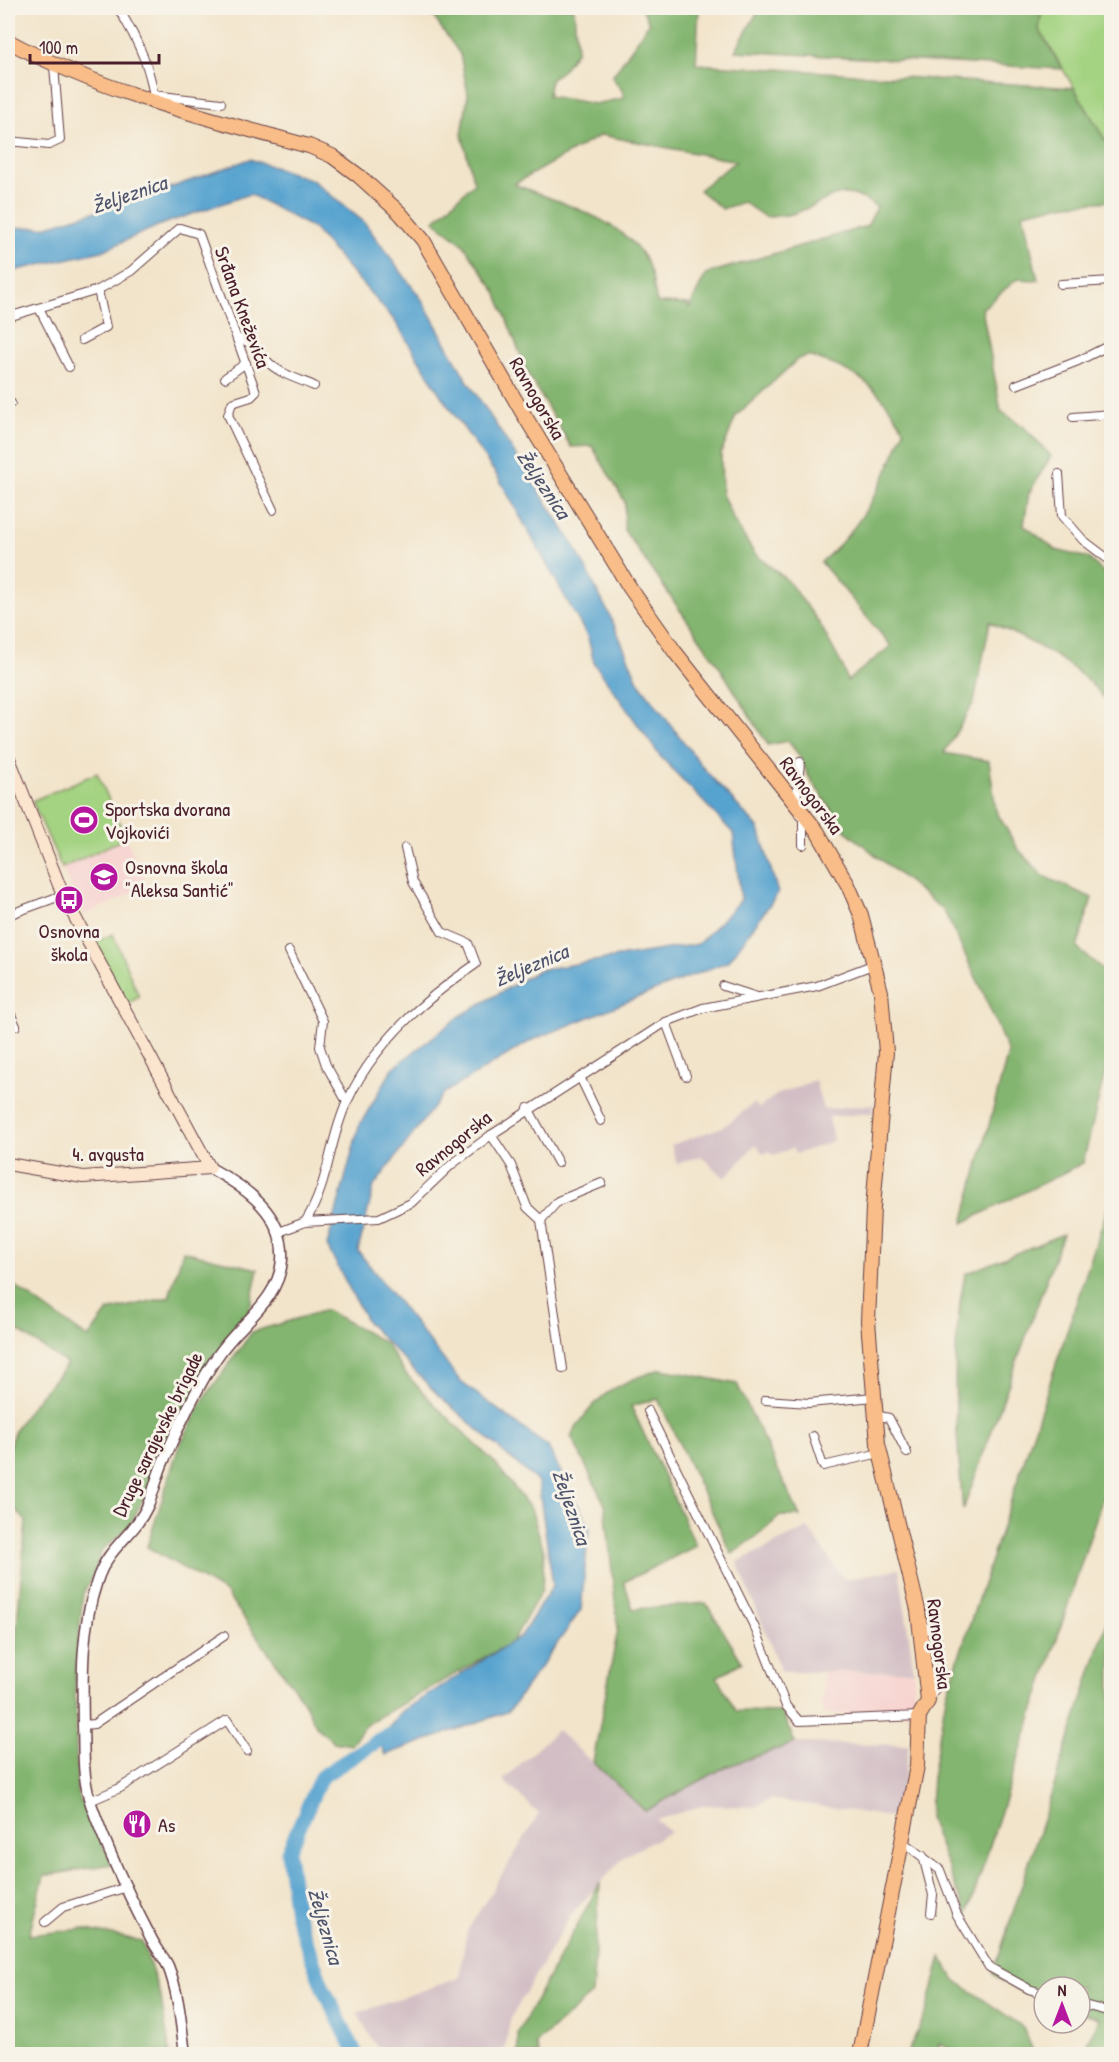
<svg xmlns="http://www.w3.org/2000/svg" width="1119" height="2062" font-family="'Patrick Hand',sans-serif">
<style>
.built{fill:#f7d0ce}
.industrial{fill:#d2bec4}
.green{fill:#a4d382;stroke:#777956;stroke-width:1.5}
.forest{fill:#83b570;stroke:#666a4e;stroke-width:1.5;fill-rule:evenodd}
.water{fill:#57a3cf;stroke:#50617d;stroke-width:1.5}
.lines{fill:none;stroke-linecap:round;stroke-linejoin:round}
.river{stroke:#57a3cf;stroke-width:15}
.minor-casing{stroke:#633d43;stroke-width:10}
.tertiary-casing{stroke:#633d43;stroke-width:13}
.secondary-casing{stroke:#633d43;stroke-width:14}
.primary-casing{stroke:#633d43;stroke-width:16}
.minor{stroke:#fff;stroke-width:8}
.tertiary{stroke:#fff;stroke-width:10}
.secondary{stroke:#fce5cf;stroke-width:12}
.primary{stroke:#f8bd88;stroke-width:14}
.labels{text-anchor:middle;dominant-baseline:central;stroke-width:6;stroke-linejoin:round;paint-order:stroke}
.street-label{font-size:20px;fill:#4a1f2b;stroke:#f7f3e8}
.poi-label{font-size:20px;fill:#4a1f2b;stroke:#f7f3e8;text-anchor:start}
.water-label{font-size:21px;font-style:italic;fill:#4f546d;stroke:#f7f3e8}
</style>
<rect width="100%" height="100%" fill="#f7f3e8"/>
<filter id="ink" filterUnits="userSpaceOnUse"><feTurbulence type="fractalNoise" baseFrequency=".0167" numOctaves="2"/><feDisplacementMap in="SourceGraphic" scale="12" xChannelSelector="R" yChannelSelector="G"/><feConvolveMatrix kernelMatrix="1 2 1 2 8 2 1 2 1" color-interpolation-filters="sRGB"/></filter>
<filter id="wash" filterUnits="userSpaceOnUse"><feTurbulence type="fractalNoise" baseFrequency=".008" numOctaves="4" result="noise"/><feDisplacementMap in="SourceGraphic" scale="24" xChannelSelector="R" yChannelSelector="G"/><feGaussianBlur stdDeviation="1.35" result="paint"/><feColorMatrix in="noise" values="0 0 0 0 0 0 0 0 0 0 0 0 0 0 0 0 0 1.4 0 .05"/><feComposite in="paint" operator="in"/></filter>
<g filter="url(#wash)">
<rect width="100%" height="100%" fill="#f2e4ca"/>
<g class="built">
<path d="M126,838L148,886L84,915L62,868Z"/>
<path d="M914,1671V1713L823,1714V1672Z"/>
</g>
<g class="industrial">
<path d="M815,1080L823,1109L874,1104L873,1113L829,1117L833,1141L796,1154L793,1148L773,1155L770,1151L763,1154L756,1144L725,1178L701,1156L677,1164L671,1145L723,1127L754,1103L759,1108L776,1095Z"/>
<path d="M808,1528L844,1579L899,1569L914,1671L782,1672L737,1562Z"/>
<path d="M557,1730L645,1811L725,1767L795,1743L909,1745L899,1818L771,1799L755,1807L705,1805L656,1820L670,1832L625,1856L569,1917L510,2020L504,2054H381L357,2013L459,1978L467,1931L539,1814L503,1780Z"/>
</g>
<g class="green">
<path d="M1042,8H1111V150L1039,29Z"/>
<path d="M97,773L126,838L62,868L32,801Z"/>
<path d="M113,934L139,997L127,1004L95,942Z"/>
</g>
<g class="forest">
<path d="M427,8H574L577,50L563,70L551,79L548,96L595,104L624,98L622,90L612,77L649,23L642,8H699L696,64L1074,88L1111,150V201L1067,204L1023,213L1038,280L1017,279L982,309L1001,411L1024,427L1051,456L1029,493L1024,525L1056,550L1088,558L1111,579V706C1077,662 1039,646 990,622L974,702L944,753L989,761L996,811L1018,849L1043,876L1092,898L1077,948L1111,976V1048L1083,1163L963,1223L1008,1053L984,994L944,911L846,831L809,777L798,754L788,741L768,745L717,663L624,530L625,502L592,446L571,447L528,374L496,292L463,244L434,221L474,183L462,135L468,94L460,54ZM601,135L736,161L699,190L722,209L743,202L765,217C775,216 788,216 798,212C833,200 839,181 877,207L867,226L706,274L689,308L688,304L657,303C654,291 653,274 647,263C626,218 555,202 514,184ZM809,356C857,371 879,386 904,430C886,479 862,528 821,562L891,646L847,681L843,667L818,621L787,580L754,553L734,521L722,494L721,454L736,416L798,359Z"/>
<path d="M760,8H1042L1039,29L1062,69L735,51Z"/>
<path d="M1111,1198V1472L967,1916L929,1819L932,1777L946,1696Z"/>
<path d="M1063,1234L963,1510C956,1430 949,1353 965,1274Z"/>
<path d="M183,1251L258,1269L249,1313L158,1465L145,1496L129,1527L101,1551L95,1571L83,1594L75,1675L77,1793L112,1864L44,1876L29,1935L82,1929L142,1941L161,1998L170,2054H8V1700L11,1693L26,1521L8,1502C8,1486 8,1455 11,1441C18,1415 51,1386 67,1364L8,1324V1295L15,1286L88,1338L108,1311L169,1297Z"/>
<path d="M326,1310L385,1343L405,1373L433,1403L495,1463L531,1509L544,1551L542,1590L512,1642L366,1724L351,1745L334,1742L317,1728L304,1702L226,1593L147,1547L178,1449L204,1399L252,1332Z"/>
<path d="M661,1369L737,1384L800,1516H780L761,1533L732,1554L658,1399L631,1406L696,1546L624,1582L633,1609L706,1603L742,1662L717,1677L736,1711L782,1712L795,1743L725,1767L645,1811L593,1762L618,1629L605,1505L571,1436C597,1393 614,1385 661,1369Z"/>
<path d="M1111,1610V2054H1081L1100,2018L1080,2012V1987H1044V2001L1010,1986L993,1974Z"/>
<path d="M600,1883L592,1994L536,2044L539,2054H518V2033Z"/>
<path d="M941,1957L955,1980L1023,2027L1033,2051L1052,2054H989L984,2051C966,2059 954,2051 939,2043V2054H907L927,2010Z"/>
</g>
<path class="water" d="M250,159L312,180L364,222L422,300L465,377L574,545L612,620L639,683L705,770L759,829L778,893L729,961L532,1040L444,1093L374,1186L358,1251L461,1382L548,1447L589,1527L581,1610L509,1711L385,1755L379,1740L402,1711L521,1636L553,1585L538,1482L439,1396L367,1322L327,1246L359,1126L393,1068L460,1016L539,970L698,944L741,900L733,833L660,756L594,663L588,638L498,477L442,397L395,321L313,228L250,194L160,225L102,251L8,272V228L44,227L153,194Z"/>
<g class="lines">
<path class="river" d="M356,2054L323,1988L296,1914L288,1852L321,1777L379,1740L398,1732"/>
</g>
</g>
<g filter="url(#ink)">
<g class="lines">
<g class="minor-casing">
<g id="minor">
<path d="M118,8C135,35 152,68 154,101"/>
<path d="M153,95L221,103"/>
<path d="M8,141L49,145L60,140L54,66"/>
<path d="M1061,284L1112,281"/>
<path d="M39,308L69,367"/>
<path d="M8,317L98,290L131,271L180,228L199,234L256,392L251,397L232,403L228,415L273,510"/>
<path d="M237,338C261,346 251,346 267,361C279,374 299,379 314,386"/>
<path d="M82,340L106,327L98,290"/>
<path d="M225,378L246,363"/>
<path d="M1016,385L1078,361L1112,344"/>
<path d="M8,404L11,403"/>
<path d="M1073,417L1112,414"/>
<path d="M1059,474L1062,516L1083,540L1112,562"/>
<path d="M796,803L800,762"/>
<path d="M799,815L803,819V845"/>
<path d="M8,915L63,895"/>
<path d="M289,951L323,1021L320,1047L326,1065L347,1102"/>
<path d="M723,986L757,997"/>
<path d="M8,1008L16,1026"/>
<path d="M666,1022L686,1076"/>
<path d="M580,1077L601,1121"/>
<path d="M528,1108L558,1163"/>
<path d="M491,1135L511,1165L527,1207L541,1220L563,1369"/>
<path d="M541,1220L558,1201L602,1183"/>
<path d="M305,1222C329,1185 329,1140 347,1102C374,1043 424,999 476,964L468,943L442,932L413,882L405,848"/>
<path d="M279,1232L305,1222L379,1218L411,1203L451,1165L491,1135L666,1022L703,1008L817,986L875,964"/>
<path d="M765,1400L809,1403L874,1397"/>
<path d="M648,1411L755,1628L786,1706L799,1721L919,1716"/>
<path d="M875,1415L889,1418L907,1453"/>
<path d="M813,1436L823,1466L880,1453"/>
<path d="M920,1622L936,1636L942,1677L929,1700"/>
<path d="M83,1725L94,1724L224,1636"/>
<path d="M90,1801L120,1788L227,1720L247,1751"/>
<path d="M903,1842L940,1870L957,1915L989,1967L1029,1989L1044,1994"/>
<path d="M923,1856L933,1895L931,1913"/>
<path d="M45,1922L63,1907L127,1887"/>
<path d="M1080,2004L1107,2011L1112,2021"/>
</g>
</g>
<g class="tertiary-casing">
<path id="tertiary" d="M185,2054C181,2025 179,1994 168,1966C163,1956 155,1947 150,1936C128,1894 107,1849 91,1804C82,1778 84,1751 83,1725C82,1676 81,1628 97,1581C108,1546 133,1537 147,1507C154,1492 157,1475 164,1460C177,1429 200,1381 219,1354C240,1323 279,1301 282,1260C285,1214 245,1187 210,1168"/>
</g>
<g class="secondary-casing">
<path id="secondary" d="M8,756L63,895L210,1168L83,1177L8,1164"/>
</g>
<g class="primary-casing">
<path id="primary" d="M8,41C102,92 206,118 309,146L332,156L359,176L400,213L423,240L521,410L630,588L675,652L817,831L848,885L861,915L881,992L886,1052L873,1208L868,1321L878,1444L918,1610L928,1701L919,1716L917,1766L860,2054"/>
</g>
<use href="#minor" class="minor"/>
<use href="#tertiary" class="tertiary"/>
<use href="#secondary" class="secondary"/>
<use href="#primary" class="primary"/>
</g>
</g>
<defs>
<g id="stadium-disc" transform="scale(1.5)"><circle r="9.5" fill="#b5179e" stroke="#f7f3e8"/><path d="M0-5a6.5 5 0 1 0 0 10a6.5 5 0 1 0 0-10ZM-3.5-1.8h7v3.6h-7Z" fill="#fff"/></g>
<g id="school-disc" transform="scale(1.5)"><circle r="9.5" fill="#b5179e" stroke="#f7f3e8"/><path d="M0-5L7-2L0 1L-7-2ZM-4 1L0 2.5L4 1V4Q0 6-4 4Z" fill="#fff"/></g>
<g id="bus-disc" transform="scale(1.5)"><circle r="9.5" fill="#b5179e" stroke="#f7f3e8"/><path d="M-5-6H5V4H4V6H2V4H-2V6H-4V4H-5ZM-3.5-4V0h7V-4ZM-3.5 1.2v1.5H-2V1.2ZM2 1.2v1.5H3.5V1.2Z" fill="#fff"/></g>
<g id="restaurant-disc" transform="scale(1.5)"><circle r="9.5" fill="#b5179e" stroke="#f7f3e8"/><path d="M-5-6h1v4h1v-4h1v4h1v-4h1v5L-1.5 .5V6h-2V.5L-5-1ZM5-6V6H3V1.5H1.5Q1.5-4 5-6Z" fill="#fff"/></g>
</defs>
<g fill-rule="evenodd">
<use href="#stadium-disc" x="84" y="820"/>
<use href="#school-disc" x="104" y="877"/>
<use href="#bus-disc" x="69" y="900"/>
<use href="#restaurant-disc" x="137" y="1824"/>
</g>
<g class="labels">
<g class="street-label">
<text transform="translate(243 307) rotate(70)">Srđana Kneževića</text>
<text transform="translate(538 398) rotate(60)">Ravnogorska</text>
<text transform="translate(812 795) rotate(53)">Ravnogorska</text>
<text transform="translate(453 1143) rotate(-39)">Ravnogorska</text>
<text x="108" y="1153">4. avgusta</text>
<text transform="translate(157 1434) rotate(-64)">Druge sarajevske brigade</text>
<text transform="translate(940 1644) rotate(83)">Ravnogorska</text>
</g>
<g class="poi-label">
<text x="105" y="808">Sportska dvorana<tspan x="105" dy="23">Vojkovići</tspan></text>
<text x="125" y="866">Osnovna škola<tspan x="125" dy="23">"Aleksa Santić"</tspan></text>
<text x="69" y="930" text-anchor="middle">Osnovna<tspan x="69" dy="23">škola</tspan></text>
<text x="158" y="1824">As</text>
</g>
<g class="water-label">
<text transform="translate(129 194) rotate(-19)">Željeznica</text>
<text transform="translate(544 484) rotate(56)">Željeznica</text>
<text transform="translate(531 965) rotate(-23)">Željeznica</text>
<text transform="translate(572 1507) rotate(71)">Željeznica</text>
<text transform="translate(326 1926) rotate(74)">Željeznica</text>
</g>
</g>
<rect width="1119" height="2062" fill="none" stroke="#f7f3e8" stroke-width="30"/>
<g transform="translate(1062 2005)"><circle r="28" fill="#f7f3e8" stroke="#b29e9c" stroke-width="1.5"/>
<path d="M0-4.5L10 22L0 15L-10 22Z" fill="#b5179e"/>
<text y="-9" font-size="16" font-weight="bold" text-anchor="middle" fill="#4a1f2b">N</text>
</g>
<path d="M30 54v9h129v-9" fill="none" stroke="#4a1f2b" stroke-width="3"/>
<text x="39" y="54" font-size="18" fill="#4a1f2b" stroke="#f7f3e8" stroke-width="4.5" paint-order="stroke">100 m</text>
</svg>
